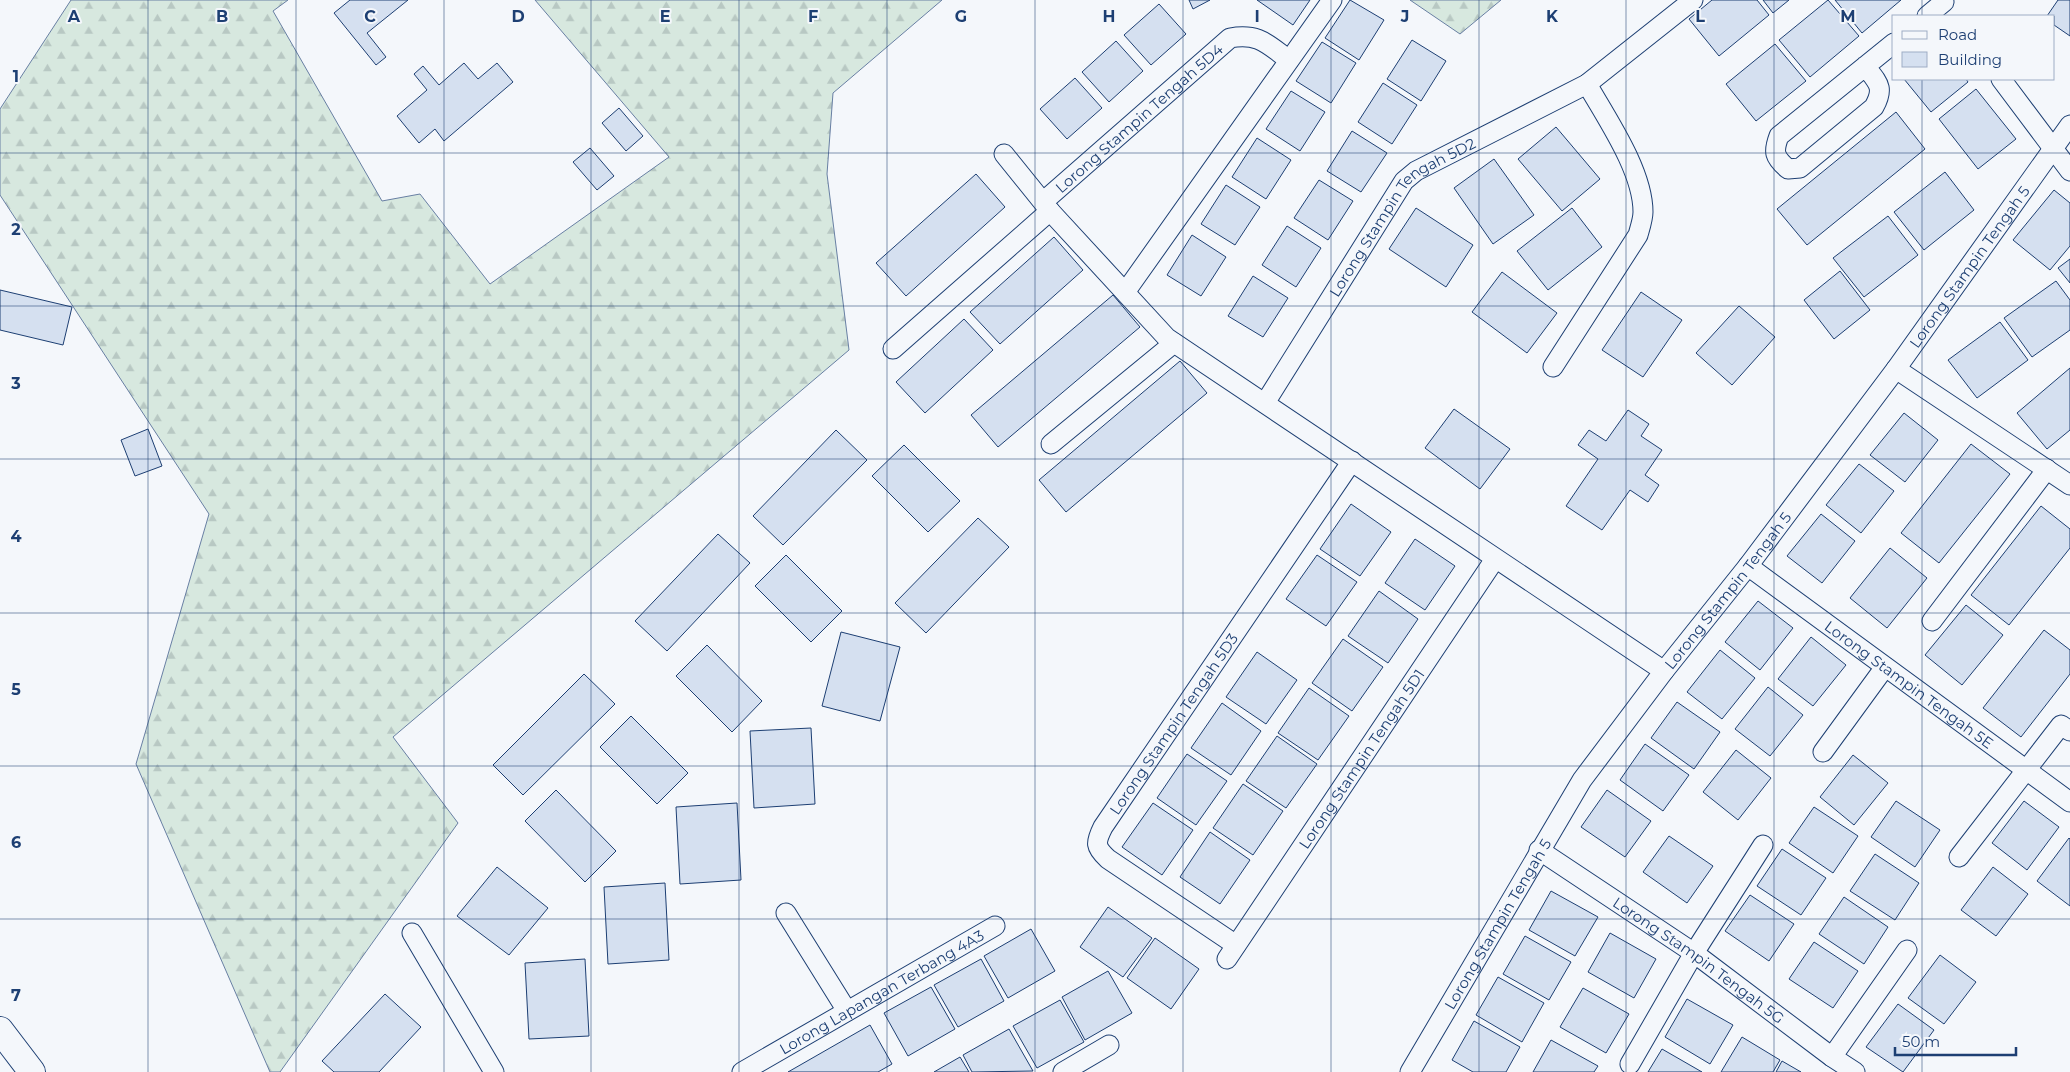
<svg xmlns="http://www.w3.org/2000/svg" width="2070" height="1072" font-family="Montserrat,sans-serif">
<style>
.forest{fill:url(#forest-firs);stroke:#687fa3}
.building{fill:#d5e0f0;stroke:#1d3f73}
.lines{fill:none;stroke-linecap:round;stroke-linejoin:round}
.minor-casing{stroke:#1d3f73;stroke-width:21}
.highway-casing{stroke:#1d3f73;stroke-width:28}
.minor{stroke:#f4f7fb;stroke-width:19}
.highway{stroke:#f4f7fb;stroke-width:26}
.grid{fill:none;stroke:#1d3f73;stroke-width:1;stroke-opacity:0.55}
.labels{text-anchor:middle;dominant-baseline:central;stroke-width:4;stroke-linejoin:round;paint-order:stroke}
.street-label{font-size:15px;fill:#1d3f73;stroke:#f4f7fb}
.grid-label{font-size:16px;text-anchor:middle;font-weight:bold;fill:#1d3f73;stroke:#f4f7fb;stroke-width:4;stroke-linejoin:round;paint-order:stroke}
</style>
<defs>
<pattern id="forest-firs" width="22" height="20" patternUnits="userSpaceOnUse" patternTransform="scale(1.25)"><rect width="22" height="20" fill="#d7e8df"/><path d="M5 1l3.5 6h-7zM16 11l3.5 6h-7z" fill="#b8c8c3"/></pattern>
</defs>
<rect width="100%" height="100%" fill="#f4f7fb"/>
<g class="forest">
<path d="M71,0H288L273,11L382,201L420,194L490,284L669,157L535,0H942L833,93L827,174L849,350L393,737L458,823L280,1072H270L136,764L209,514L0,195V109Z"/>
<path d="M1410,0H1501L1460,34Z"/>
</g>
<g class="building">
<path d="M350,0H408L367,33L386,57L376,65L334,13Z"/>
<path d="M1189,0H1210L1193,9Z"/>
<path d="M1257,0H1310L1293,25Z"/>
<path d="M1350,0L1384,20L1359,60L1325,38Z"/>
<path d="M1712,0H1757L1769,15L1719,56L1689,19Z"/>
<path d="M1763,0H1789L1773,13Z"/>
<path d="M1828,0L1859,36L1810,77L1779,40Z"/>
<path d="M1835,0H1901L1862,33Z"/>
<path d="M2058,0H2070V36L2054,25V16H2047Z"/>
<path d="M1159,4L1186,34L1151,65L1124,35Z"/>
<path d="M1412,40L1446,61L1421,101L1387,79Z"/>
<path d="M1116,41L1143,71L1109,102L1082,72Z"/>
<path d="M1322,42L1356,63L1331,103L1296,81Z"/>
<path d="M1775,44L1806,81L1756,121L1726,84Z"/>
<path d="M464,63L478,79L497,63L513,82L444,141L435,129L419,143L397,116L427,90L414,74L423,66L439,85Z"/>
<path d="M1075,78L1102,108L1067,139L1040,109Z"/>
<path d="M1904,79H1966L1968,82L1931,112Z"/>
<path d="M1383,83L1417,105L1392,144L1358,122Z"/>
<path d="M1976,89L2016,139L1978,169L1939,119Z"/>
<path d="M1291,91L1325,112L1300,151L1266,129Z"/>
<path d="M619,108L643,136L626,151L602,123Z"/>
<path d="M1896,112L1925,149L1807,245L1777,209Z"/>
<path d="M1556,127L1600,179L1562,211L1518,159Z"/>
<path d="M1352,131L1387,153L1361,192L1327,171Z"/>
<path d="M1257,138L1291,160L1266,199L1232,177Z"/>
<path d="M590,148L614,176L597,190L573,162Z"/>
<path d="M1494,159L1534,215L1493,244L1454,188Z"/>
<path d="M1945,172L1974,210L1924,250L1894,212Z"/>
<path d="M976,174L1005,207L906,296L876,263Z"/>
<path d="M1319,180L1353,201L1328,240L1294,218Z"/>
<path d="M1226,185L1260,207L1235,245L1201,224Z"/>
<path d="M2054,190L2070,203V246L2050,270L2013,240Z"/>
<path d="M1416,208L1473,245L1446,287L1389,249Z"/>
<path d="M1572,208L1602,247L1548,290L1517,251Z"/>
<path d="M1888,216L1918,255L1864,297L1833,258Z"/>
<path d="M1287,226L1321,248L1296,287L1262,265Z"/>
<path d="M1192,235L1226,257L1201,296L1167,275Z"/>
<path d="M1054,237L1083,270L1000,344L970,312Z"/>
<path d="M2070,259V283L2058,268Z"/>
<path d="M1840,271L1870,310L1834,339L1804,300Z"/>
<path d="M1502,272L1557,313L1527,353L1472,312Z"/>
<path d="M1253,276L1288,298L1263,337L1228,316Z"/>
<path d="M2056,281L2070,300V330L2032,357L2004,318Z"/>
<path d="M0,290L72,307L63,345L0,330Z"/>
<path d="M1641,292L1682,320L1643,377L1602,350Z"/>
<path d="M1113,295L1140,327L998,447L971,415Z"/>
<path d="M1739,306L1775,337L1732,385L1696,353Z"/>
<path d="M964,319L993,350L925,413L896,382Z"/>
<path d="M2000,322L2028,360L1977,398L1948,360Z"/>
<path d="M1180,361L1207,393L1066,512L1039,480Z"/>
<path d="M2070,368V430L2047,449L2017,413Z"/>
<path d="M1454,409L1510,449L1480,489L1425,448Z"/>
<path d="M1628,410L1649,424L1641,436L1662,450L1645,475L1659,485L1648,502L1630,490L1602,530L1566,506L1598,459L1578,445L1589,430L1606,441Z"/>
<path d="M1904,413L1938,440L1905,482L1870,455Z"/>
<path d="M148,429L162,466L135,476L121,440Z"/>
<path d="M836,430L867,460L783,545L753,516Z"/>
<path d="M1971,444L2010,474L1939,563L1901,533Z"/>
<path d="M904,445L960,501L928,532L872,476Z"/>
<path d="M1859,464L1894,491L1861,533L1826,505Z"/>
<path d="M1351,504L1391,532L1360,576L1320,549Z"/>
<path d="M2041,506L2070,529V548L2009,625L1971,595Z"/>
<path d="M1821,514L1855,541L1822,583L1787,556Z"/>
<path d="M978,518L1009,547L926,633L895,603Z"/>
<path d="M718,534L750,563L667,651L635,621Z"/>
<path d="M1415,539L1455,566L1425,610L1385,583Z"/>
<path d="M1890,548L1927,578L1887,628L1850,598Z"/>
<path d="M786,555L842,611L811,642L755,586Z"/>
<path d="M1317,555L1357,582L1326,626L1286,599Z"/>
<path d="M1379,591L1418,619L1388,663L1348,636Z"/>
<path d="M1758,601L1793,628L1760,670L1725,642Z"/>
<path d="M1966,605L2003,635L1962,685L1925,655Z"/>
<path d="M2044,630L2070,650V674L2021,737L1983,708Z"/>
<path d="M841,632L900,647L880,721L822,706Z"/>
<path d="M1811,637L1846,665L1813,706L1778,679Z"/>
<path d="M1343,639L1383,667L1352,711L1312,683Z"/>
<path d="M707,645L762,701L732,732L676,676Z"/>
<path d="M1720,650L1755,678L1722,719L1687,692Z"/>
<path d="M1257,652L1297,680L1266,724L1226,697Z"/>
<path d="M584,674L615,704L523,795L493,765Z"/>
<path d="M1768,687L1803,715L1770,756L1735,729Z"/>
<path d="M1309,688L1349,716L1318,760L1278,733Z"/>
<path d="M1677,702L1720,732L1694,769L1651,738Z"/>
<path d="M1222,703L1261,731L1231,775L1191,748Z"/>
<path d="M631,716L688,773L657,804L600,747Z"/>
<path d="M811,728L815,804L754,808L750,731Z"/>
<path d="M1277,736L1317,764L1286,808L1246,781Z"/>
<path d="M1645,744L1689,775L1663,811L1620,780Z"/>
<path d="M1736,750L1771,778L1738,820L1703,792Z"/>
<path d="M1187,754L1227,781L1196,825L1157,798Z"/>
<path d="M1853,755L1888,783L1854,825L1820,797Z"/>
<path d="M1243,784L1283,811L1253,855L1213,828Z"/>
<path d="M556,790L616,851L585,882L525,821Z"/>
<path d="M1607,790L1651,821L1625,857L1581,827Z"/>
<path d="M1896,801L1940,830L1915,867L1871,837Z"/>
<path d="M2024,801L2059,827L2027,870L1992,843Z"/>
<path d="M737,803L741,880L680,884L676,807Z"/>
<path d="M1153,803L1193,830L1162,875L1122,847Z"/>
<path d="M1814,807L1858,836L1833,873L1789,843Z"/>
<path d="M1210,832L1250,860L1220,904L1180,877Z"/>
<path d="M1669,836L1713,866L1687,903L1643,872Z"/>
<path d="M2069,838L2070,839V906L2037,881Z"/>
<path d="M1782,849L1826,878L1801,915L1757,886Z"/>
<path d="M1875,854L1919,883L1895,920L1850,891Z"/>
<path d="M497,867L548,908L509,955L457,916Z"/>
<path d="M1993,867L2028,894L1996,936L1961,910Z"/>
<path d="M665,883L669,960L608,964L604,887Z"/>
<path d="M1551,891L1598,917L1575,956L1529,930Z"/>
<path d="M1750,895L1794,924L1769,961L1725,931Z"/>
<path d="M1844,897L1888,927L1864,964L1819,934Z"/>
<path d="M1108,907L1152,938L1123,977L1080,947Z"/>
<path d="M1031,929L1055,971L1008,998L984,956Z"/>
<path d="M1610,933L1656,959L1634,998L1588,972Z"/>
<path d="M1525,936L1571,962L1549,1000L1503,974Z"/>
<path d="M1155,938L1199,969L1171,1009L1127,978Z"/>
<path d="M1814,942L1858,971L1833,1008L1789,979Z"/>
<path d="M1940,955L1976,982L1944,1024L1908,998Z"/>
<path d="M585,959L589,1036L529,1039L525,963Z"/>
<path d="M981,959L1004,1001L958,1027L934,985Z"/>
<path d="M1108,971L1132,1013L1085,1040L1062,997Z"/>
<path d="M1498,977L1544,1003L1522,1042L1476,1015Z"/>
<path d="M931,987L955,1029L908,1056L884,1013Z"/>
<path d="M1583,988L1629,1014L1606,1053L1560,1027Z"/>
<path d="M385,994L421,1027L379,1072H334L322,1061Z"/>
<path d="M1687,999L1733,1025L1710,1064L1665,1037Z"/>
<path d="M1060,1000L1084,1042L1037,1068L1013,1026Z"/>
<path d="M1898,1004L1934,1030L1903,1072L1866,1047Z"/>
<path d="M1474,1021L1520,1047L1506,1072H1473L1452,1060Z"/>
<path d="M870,1025L892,1064L878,1072H788Z"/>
<path d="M1009,1029L1033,1071L972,1072L963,1055Z"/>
<path d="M1742,1037L1780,1060L1773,1072H1721Z"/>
<path d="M1551,1040L1598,1066L1594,1072H1533Z"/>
<path d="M1662,1049L1702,1072H1648Z"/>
<path d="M960,1057L969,1072H934Z"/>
<path d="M1782,1061L1801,1072H1776Z"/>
</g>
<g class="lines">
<g class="minor-casing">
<g id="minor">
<path d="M1927,16L1944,2"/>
<path d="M1865,66C1878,83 1885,87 1874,107L1800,168L1788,169C1774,157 1773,152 1779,136L1894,43"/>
<path d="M2001,79L2070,171"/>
<path d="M1004,154L1050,211L1167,338L1664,671"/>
<path id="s1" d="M1044,201L1230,38C1259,33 1267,44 1289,60"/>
<path d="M1126,291L1332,0"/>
<path d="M893,349L1050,211"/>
<path d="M1553,367L1638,235C1640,228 1643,219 1643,212C1643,171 1607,119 1587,84"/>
<path d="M1896,369L2070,485"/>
<path id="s2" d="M1265,403L1404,181L1416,171L1587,84L1693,0"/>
<path d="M1051,444L1174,343"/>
<path id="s3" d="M1748,566L2070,802"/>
<path d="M1932,621L2047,469"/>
<path d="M1823,752L1885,667"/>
<path id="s4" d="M1539,850L1694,953L1832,1057L1855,1072"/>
<path d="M1959,857L2061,725L2070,731"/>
<path d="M786,913L847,1011"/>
<path d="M412,933L494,1072"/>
<path id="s5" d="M1236,945L1108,859C1095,847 1095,843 1103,827L1352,461"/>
<path id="s6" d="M1227,959L1495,559"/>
<path d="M1832,1057L1907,950"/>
<path d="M1630,1064L1694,953L1763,845"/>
<path id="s7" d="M742,1072L995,926"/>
<path d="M1063,1072L1109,1045"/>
<path id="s8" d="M1410,1072L1582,780L1664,671L1748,566L1896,369L2070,125"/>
</g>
</g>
<g class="highway-casing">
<path id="highway" d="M0,1030L32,1072"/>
</g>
<use href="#minor" class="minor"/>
<use href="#highway" class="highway"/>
</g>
<path class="grid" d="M148,0V1072M296,0V1072M444,0V1072M591,0V1072M739,0V1072M887,0V1072M1035,0V1072M1183,0V1072M1331,0V1072M1479,0V1072M1626,0V1072M1774,0V1072M1922,0V16M1922,79V1072M0,153H2070M0,306H2070M0,459H2070M0,613H2070M0,766H2070M0,919H2070"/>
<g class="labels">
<g class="street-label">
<text stroke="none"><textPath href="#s1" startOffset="126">Lorong Stampin Tengah 5D4</textPath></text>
<text stroke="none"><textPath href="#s2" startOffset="235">Lorong Stampin Tengah 5D2</textPath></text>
<text stroke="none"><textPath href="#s8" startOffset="982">Lorong Stampin Tengah 5</textPath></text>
<text stroke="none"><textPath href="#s8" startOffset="578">Lorong Stampin Tengah 5</textPath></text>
<text stroke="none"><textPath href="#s3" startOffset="200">Lorong Stampin Tengah 5E</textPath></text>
<text stroke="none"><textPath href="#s5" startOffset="316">Lorong Stampin Tengah 5D3</textPath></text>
<text stroke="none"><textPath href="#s6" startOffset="241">Lorong Stampin Tengah 5D1</textPath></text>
<text stroke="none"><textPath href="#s8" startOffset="172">Lorong Stampin Tengah 5</textPath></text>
<text stroke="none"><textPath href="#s4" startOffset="194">Lorong Stampin Tengah 5G</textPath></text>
<text stroke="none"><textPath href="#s7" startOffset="161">Lorong Lapangan Terbang 4A3</textPath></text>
</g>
</g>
<g class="grid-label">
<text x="74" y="22">A</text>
<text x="222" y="22">B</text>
<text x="370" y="22">C</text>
<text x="518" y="22">D</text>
<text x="665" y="22">E</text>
<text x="813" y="22">F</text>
<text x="961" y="22">G</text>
<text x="1109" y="22">H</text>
<text x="1257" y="22">I</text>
<text x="1405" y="22">J</text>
<text x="1552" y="22">K</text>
<text x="1700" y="22">L</text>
<text x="1848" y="22">M</text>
<text x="16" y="82">1</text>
<text x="16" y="235">2</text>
<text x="16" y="389">3</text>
<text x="16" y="542">4</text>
<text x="16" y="695">5</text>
<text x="16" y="848">6</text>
<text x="16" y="1001">7</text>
</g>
<rect x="1892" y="15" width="162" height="65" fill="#f4f7fb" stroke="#9eadc5"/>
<rect x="1902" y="31" width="25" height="8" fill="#f4f7fb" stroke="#9eadc5"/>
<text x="1938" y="40" font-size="15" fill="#1d3f73">Road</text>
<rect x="1902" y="52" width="25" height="15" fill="#d5e0f0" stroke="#9eadc5"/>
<text x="1938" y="65" font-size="15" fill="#1d3f73">Building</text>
<path d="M1895 1047v8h121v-8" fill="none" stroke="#1d3f73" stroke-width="2.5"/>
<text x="1902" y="1047" font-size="15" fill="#1d3f73" stroke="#f4f7fb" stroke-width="4" paint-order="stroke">50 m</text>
</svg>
